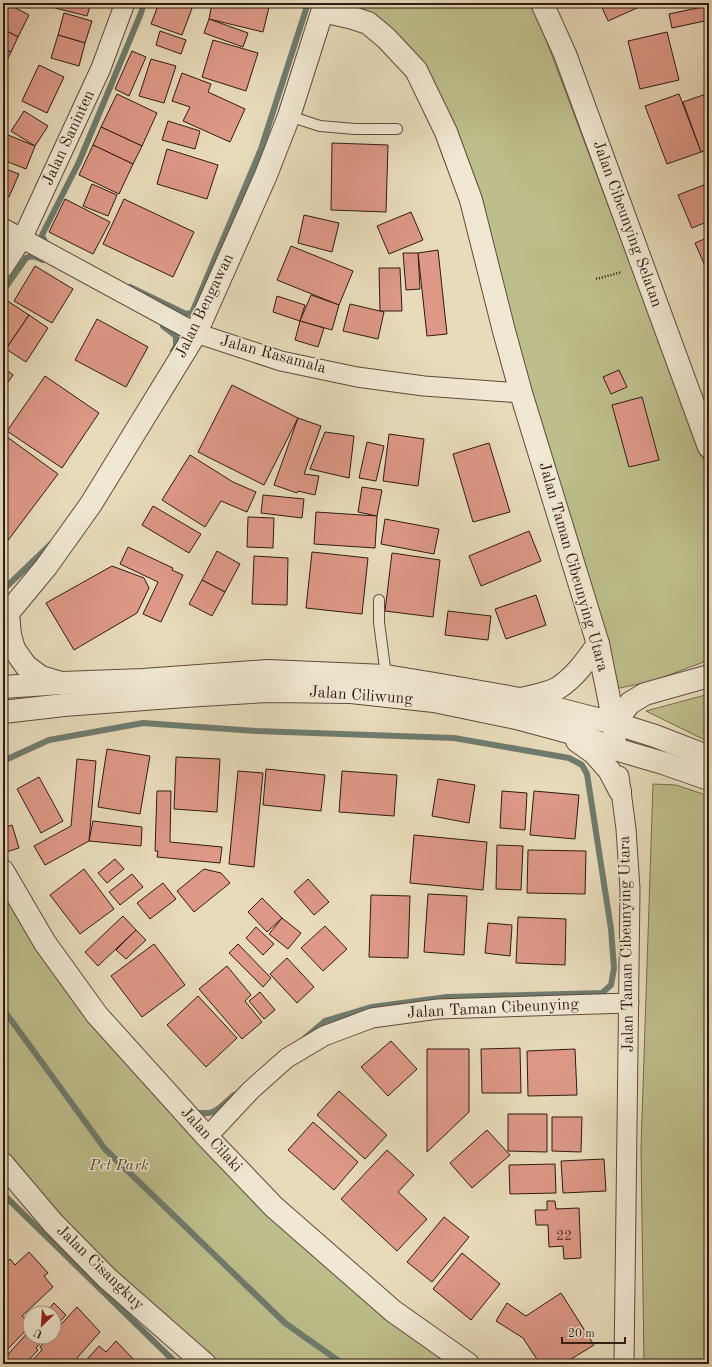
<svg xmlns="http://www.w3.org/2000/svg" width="712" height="1367" font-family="'Old Standard TT',serif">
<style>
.green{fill:#bdbe8b;stroke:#766c4f}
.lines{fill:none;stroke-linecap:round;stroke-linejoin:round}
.stream{stroke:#6e7c6e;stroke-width:6}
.building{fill:#dd9887;stroke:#2f1b13}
.service-casing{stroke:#5d4b3d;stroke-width:12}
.minor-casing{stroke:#5d4b3d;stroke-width:21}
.tertiary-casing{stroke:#5d4b3d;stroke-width:24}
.path{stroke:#2f1b13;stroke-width:2.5;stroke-dasharray:1 2;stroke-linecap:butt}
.service{stroke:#f0e8d2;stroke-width:10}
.minor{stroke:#f0e8d2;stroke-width:19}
.tertiary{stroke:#f0e8d2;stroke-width:22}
.labels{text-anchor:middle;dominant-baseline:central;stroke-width:3;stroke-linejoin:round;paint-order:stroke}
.number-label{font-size:14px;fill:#5a3a30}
.street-label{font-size:16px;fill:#2f1b13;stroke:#f0e8d2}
.park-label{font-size:16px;font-style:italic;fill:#5a4c37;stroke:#f0e8d2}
</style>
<rect width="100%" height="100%" fill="#e8dbba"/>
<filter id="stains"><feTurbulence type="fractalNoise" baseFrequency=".005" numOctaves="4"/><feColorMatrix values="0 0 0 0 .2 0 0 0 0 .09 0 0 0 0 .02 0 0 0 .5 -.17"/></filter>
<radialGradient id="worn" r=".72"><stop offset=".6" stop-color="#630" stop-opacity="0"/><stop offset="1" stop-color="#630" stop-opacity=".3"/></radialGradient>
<g class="green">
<path d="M355,3H532L533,5L709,473V660L653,681L620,688L608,684L543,451L483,211L389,27L373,13L359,8Z"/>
<path d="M709,694V742L646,711Z"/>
<path d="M653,784L676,785L709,796V1364H644L641,1148Z"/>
<path d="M3,889L61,985L202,1137L459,1364H216L168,1323L62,1223L3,1157Z"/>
</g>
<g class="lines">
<g class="stream">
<path d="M49,246L46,244L42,235L79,162L141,13L144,3"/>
<path d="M130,287L186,314L192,313L261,149L308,3"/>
<path d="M3,291L26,258C32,255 37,257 43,260"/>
<path d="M163,326L176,336V346L173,351"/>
<path d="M3,590L51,544"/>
<path d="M3,761L49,740L143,723L257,731L454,738L569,758L582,765L587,774L611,929L614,968L611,985L602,993L447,997L372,1007L325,1021L305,1038"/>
<path d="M3,1009L105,1149L285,1323L343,1364"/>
<path d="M192,1111C214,1118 218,1109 234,1095"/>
<path d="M3,1194L177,1364"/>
</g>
</g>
<g class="building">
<path d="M3,3H6L29,15L18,37L3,29Z"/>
<path d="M16,3H32L30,8Z"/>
<path d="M57,3H91L87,16L55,8Z"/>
<path d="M159,3H194L182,35L151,24Z"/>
<path d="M212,3H270L263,32L209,19Z"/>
<path d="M600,3H648L608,21Z"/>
<path d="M707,6L709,20L672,28L669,14Z"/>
<path d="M64,13L92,21L85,43L58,35Z"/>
<path d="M209,19L248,33L243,47L204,33Z"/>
<path d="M3,29L18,37L11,52L3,49Z"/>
<path d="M160,31L186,40L181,54L156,45Z"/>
<path d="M667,32L679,80L640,89L628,41Z"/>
<path d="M58,35L85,43L79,66L51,58Z"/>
<path d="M213,40L258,53L246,91L202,77Z"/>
<path d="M3,49L11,52L3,68Z"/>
<path d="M132,51L146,57L129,96L115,89Z"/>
<path d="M151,59L176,66L164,103L139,96Z"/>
<path d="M39,65L64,77L47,113L22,101Z"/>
<path d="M182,73L211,84L208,92L245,109L230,142L183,121L190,107L172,101Z"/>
<path d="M709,93V149L701,152L683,102Z"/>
<path d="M117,94L157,113L142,146L101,127Z"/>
<path d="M679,94L701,152L667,164L645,106Z"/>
<path d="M24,111L48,126L35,146L11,131Z"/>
<path d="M168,121L200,131L195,149L162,140Z"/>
<path d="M101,127L142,146L133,164L93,145Z"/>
<path d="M3,133L35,146L26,169L3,160Z"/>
<path d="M332,143L388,145L386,212L331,210Z"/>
<path d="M93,145L133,164L119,194L79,175Z"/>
<path d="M167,149L218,165L207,199L157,184Z"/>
<path d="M3,168L19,174L9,197L3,194Z"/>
<path d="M709,183V221L692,228L678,195Z"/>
<path d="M92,184L117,195L108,216L83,206Z"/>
<path d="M65,199L110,222L93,254L49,232Z"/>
<path d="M124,199L194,232L173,277L103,244Z"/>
<path d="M411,212L423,240L389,254L377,226Z"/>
<path d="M304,215L339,223L332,252L298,243Z"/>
<path d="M709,237V275L695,243Z"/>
<path d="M291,246L353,271L339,305L277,280Z"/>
<path d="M438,250L447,334L427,336L418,253Z"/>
<path d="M403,253H418L420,289L406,290Z"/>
<path d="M35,266L73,289L52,323L14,301Z"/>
<path d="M379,268H400L402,311H380Z"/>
<path d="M311,295L339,305L332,330L300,321Z"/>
<path d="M277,296L305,305L300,321L273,312Z"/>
<path d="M3,298L29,315L6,349L3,347Z"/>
<path d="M350,304L384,312L378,339L343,331Z"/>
<path d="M29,315L48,328L26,362L6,349Z"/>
<path d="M97,319L148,347L126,387L75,360Z"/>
<path d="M300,321L324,328L318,347L295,340Z"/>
<path d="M3,367L13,375L3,389Z"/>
<path d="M619,370L627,387L611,394L603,377Z"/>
<path d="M45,376L99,413L62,468L7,431Z"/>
<path d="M232,385L298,418L264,485L198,452Z"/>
<path d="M642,397L659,460L629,467L612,405Z"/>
<path d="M298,418L321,426L304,474L319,476L315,495L298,491L297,493L274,485Z"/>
<path d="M325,432L354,436L349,478L310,469Z"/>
<path d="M3,434L58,474L3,547Z"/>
<path d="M389,434L424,439L418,486L383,481Z"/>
<path d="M367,442L384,446L376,481L359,478Z"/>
<path d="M489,443L510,512L473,522L453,454Z"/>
<path d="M190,455L233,482L256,492L247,512L221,501L205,527L162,500Z"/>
<path d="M362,487L382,490L377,516L358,512Z"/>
<path d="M263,495L304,499L302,518L261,513Z"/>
<path d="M153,506L201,534L189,553L142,525Z"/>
<path d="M316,512L377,516L375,548L314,544Z"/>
<path d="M248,517L274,518L273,548L247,547Z"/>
<path d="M385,519L439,529L434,554L381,544Z"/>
<path d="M529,531L541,561L481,586L469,556Z"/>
<path d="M128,547L173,568L172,570L183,575L161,622L143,614L158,582L120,564Z"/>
<path d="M217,551L240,564L225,592L202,580Z"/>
<path d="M312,552L368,558L362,614L306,608Z"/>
<path d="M392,553L440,560L433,617L385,611Z"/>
<path d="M254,556L288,558L287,605L252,604Z"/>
<path d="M112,566L144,578L149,588L137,613L74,650L46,603Z"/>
<path d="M202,580L225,592L212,616L189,604Z"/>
<path d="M536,595L546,625L506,639L495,609Z"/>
<path d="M448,611L491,616L488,640L445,635Z"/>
<path d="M107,749L150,756L140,814L98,807Z"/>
<path d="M176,757L220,759L217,812L174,809Z"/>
<path d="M77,759L96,761L89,841L45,865L34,846L71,826Z"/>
<path d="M266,769L325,775L321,811L263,805Z"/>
<path d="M238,771L263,773L254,867L229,864Z"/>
<path d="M342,771L397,775L394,816L339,812Z"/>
<path d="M39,777L63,821L41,833L17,789Z"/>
<path d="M438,779L475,785L469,823L432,816Z"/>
<path d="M157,791H171L170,842L222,847L220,863L157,857L158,851H155Z"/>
<path d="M502,791L527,793L525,830L500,828Z"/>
<path d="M534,791L579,795L575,839L530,835Z"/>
<path d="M93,821L142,827L141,846L89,841Z"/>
<path d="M12,825L19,848L3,853V828Z"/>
<path d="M414,835L487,842L483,890L410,883Z"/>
<path d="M497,845L523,846L521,890L496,889Z"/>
<path d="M528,850L586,851L585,894L527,893Z"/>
<path d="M115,859L124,869L107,883L98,873Z"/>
<path d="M84,869L114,909L80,934L50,895Z"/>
<path d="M204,869L221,873L230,883L194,912L177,891Z"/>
<path d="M132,874L143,887L120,905L109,892Z"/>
<path d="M308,879L329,902L314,915L294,892Z"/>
<path d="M163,883L176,899L150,919L137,903Z"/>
<path d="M428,894L467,896L464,955L424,952Z"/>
<path d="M371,895L410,896L408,958L369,957Z"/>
<path d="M262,898L282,918L267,932L248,912Z"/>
<path d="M123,916L136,930L98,966L85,952Z"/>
<path d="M518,917L566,919L565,965L516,963Z"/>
<path d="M282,918L301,933L288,949L269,934Z"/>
<path d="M488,923L512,925L510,956L485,953Z"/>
<path d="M325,926L347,949L323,971L301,948Z"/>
<path d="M256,927L274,944L263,955L246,938Z"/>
<path d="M136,930L146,940L126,959L116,950Z"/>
<path d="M154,944L185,985L142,1017L111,976Z"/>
<path d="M238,944L271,978L263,987L229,953Z"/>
<path d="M287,958L314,987L297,1003L270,974Z"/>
<path d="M227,966L251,995L245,1001L262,1022L242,1039L199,989Z"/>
<path d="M260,992L275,1010L264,1019L249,1001Z"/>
<path d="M198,996L237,1038L206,1067L167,1025Z"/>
<path d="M391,1041L417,1069L388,1096L361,1067Z"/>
<path d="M520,1048L521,1093H482L481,1049Z"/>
<path d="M427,1049H469V1112L427,1152Z"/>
<path d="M575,1049L577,1095L528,1096L527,1051Z"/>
<path d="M339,1091L387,1135L365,1159L317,1115Z"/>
<path d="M508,1114H547V1152L508,1151Z"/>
<path d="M552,1117H582L581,1152L552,1151Z"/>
<path d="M313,1122L358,1162L334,1190L288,1150Z"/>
<path d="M487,1130L510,1155L472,1188L450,1163Z"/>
<path d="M387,1150L414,1175L398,1192L427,1219L397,1251L341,1199Z"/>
<path d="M604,1159L606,1191L563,1193L561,1161Z"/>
<path d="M555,1164L556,1193L510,1194L509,1165Z"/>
<path d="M547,1201H555L556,1209L579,1208L581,1258L564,1259L563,1246L549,1247L548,1225H536L535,1210H547Z"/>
<path d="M444,1217L469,1237L432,1282L407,1262Z"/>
<path d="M29,1252L48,1273L44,1276L53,1287L22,1316L30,1324V1326L3,1354V1266L10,1259L15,1265Z"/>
<path d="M462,1253L500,1284L471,1320L433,1289Z"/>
<path d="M561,1293L594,1345L563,1364H540L523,1338L496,1321L507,1303L526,1316Z"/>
<path d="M54,1303L66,1315L54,1328V1313H45Z"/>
<path d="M77,1307L100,1332L77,1358L81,1362L79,1364H29L42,1350L40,1347L49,1337H54V1332Z"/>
<path d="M30,1330V1337H46L36,1348L38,1350L25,1364H3V1360Z"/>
<path d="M116,1341L138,1364H83L99,1346L106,1352Z"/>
</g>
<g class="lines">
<g class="service-casing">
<g id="service">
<path d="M289,116L320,126L355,129H397"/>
<path d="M379,600V622L386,676"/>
</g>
</g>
<g class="minor-casing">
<g id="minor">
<path d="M3,228L196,333L281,361L357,377L424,386L521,393"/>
<path d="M3,268L22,239L101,68L125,3"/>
<path d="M619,776L626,829L630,889L624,1364"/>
<path d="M207,1137L251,1090L287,1058L324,1036L372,1018L438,1009L629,1003"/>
</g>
</g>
<g class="tertiary-casing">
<g id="tertiary">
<path d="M542,3L565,54L709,447"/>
<path d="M323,11L353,18L368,23L386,38L416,70L446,132L471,200L504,331L521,393L598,644L614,723L615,749"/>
<path d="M8,614L10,635L14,649L26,666L41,677L58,682"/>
<path d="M3,619L46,567L91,504L196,333L266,175L289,116L325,3"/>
<path d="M3,687L62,683L143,680L268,671L386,676L435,684L520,699L585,716L614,723L655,736L709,757"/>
<path d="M521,699C533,696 547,694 558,688C575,677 587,660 598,644"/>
<path d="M3,712L64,705L185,696L268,691L351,692L434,701L516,718L579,735L615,749L663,763L709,779"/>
<path d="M614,723L630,703L645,694L709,676"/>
<path d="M577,741L594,753L609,770L620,791"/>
<path d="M3,871L45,943L97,1015L207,1137L274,1207L393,1311L468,1364"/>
<path d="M3,1164L53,1223L107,1278L205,1364"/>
</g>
</g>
<path class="path" d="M596,279L622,272"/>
<use href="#service" class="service"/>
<use href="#minor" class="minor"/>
<use href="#tertiary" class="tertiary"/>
</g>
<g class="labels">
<g class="number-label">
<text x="564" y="1236">22</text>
</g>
<g class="street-label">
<text transform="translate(69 138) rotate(-65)">Jalan Saninten</text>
<text transform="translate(627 224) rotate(70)">Jalan Cibeunying Selatan</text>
<text transform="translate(205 306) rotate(-64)">Jalan Bengawan</text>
<text transform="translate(273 355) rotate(15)">Jalan Rasamala</text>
<text transform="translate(573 567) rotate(74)">Jalan Taman Cibeunying Utara</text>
<text transform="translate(361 696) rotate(4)">Jalan Ciliwung</text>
<text transform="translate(627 944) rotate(-91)">Jalan Taman Cibeunying Utara</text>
<text transform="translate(493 1009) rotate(-3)">Jalan Taman Cibeunying</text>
<text transform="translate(211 1140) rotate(47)">Jalan Cilaki</text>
<text transform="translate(100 1268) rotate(44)">Jalan Cisangkuy</text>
</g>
<g class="park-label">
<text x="119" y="1166">Pet Park</text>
</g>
</g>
<rect width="712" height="1367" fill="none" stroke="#e8dbba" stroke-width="16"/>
<rect x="4" y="4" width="704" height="1359" fill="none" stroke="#2f1b13" stroke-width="2"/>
<rect x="8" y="8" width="696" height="1351" fill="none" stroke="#2f1b13"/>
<g transform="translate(42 1325) rotate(205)"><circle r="19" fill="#f0e8d2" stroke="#a39686"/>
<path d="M0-3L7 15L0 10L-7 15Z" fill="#8f2418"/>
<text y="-6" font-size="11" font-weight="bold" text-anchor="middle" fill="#2f1b13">U</text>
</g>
<path d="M562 1337v6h63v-6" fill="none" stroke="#2f1b13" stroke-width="2"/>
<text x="568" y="1337" font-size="12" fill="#2f1b13" stroke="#f0e8d2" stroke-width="3" paint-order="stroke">20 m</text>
<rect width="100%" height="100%" filter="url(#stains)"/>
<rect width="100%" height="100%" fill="url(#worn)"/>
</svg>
